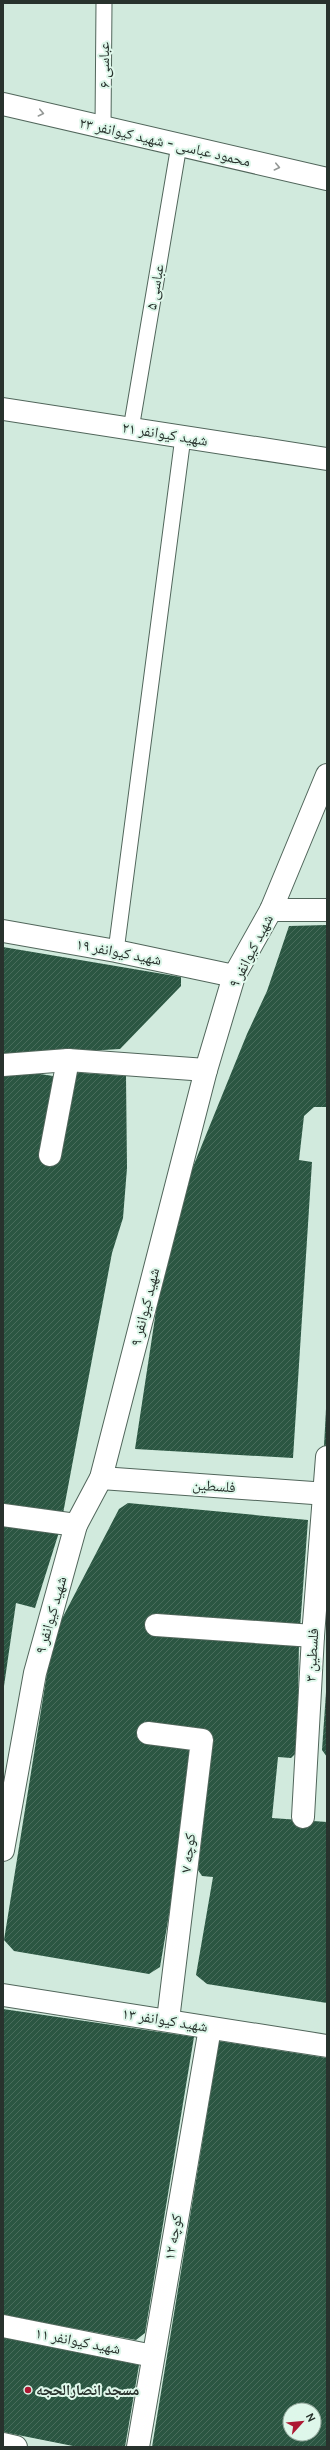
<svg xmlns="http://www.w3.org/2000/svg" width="330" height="2450" font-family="Cabin,'Noto Naskh Arabic',sans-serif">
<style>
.building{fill:url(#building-hatch);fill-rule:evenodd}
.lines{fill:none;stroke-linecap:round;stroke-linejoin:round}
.service-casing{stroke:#51665b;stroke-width:17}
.minor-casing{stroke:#51665b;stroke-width:24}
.service{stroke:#fff;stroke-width:15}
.minor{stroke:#fff;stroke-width:22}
.oneway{stroke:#949896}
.poi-dot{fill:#ad1833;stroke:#def7ea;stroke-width:1.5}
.labels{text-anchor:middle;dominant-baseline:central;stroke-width:4;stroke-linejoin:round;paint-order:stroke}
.street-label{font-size:15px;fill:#28322d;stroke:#def7ea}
.poi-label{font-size:15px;font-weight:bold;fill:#28322d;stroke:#def7ea;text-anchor:start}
</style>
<defs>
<pattern id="building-hatch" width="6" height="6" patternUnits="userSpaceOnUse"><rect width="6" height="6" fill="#2b5642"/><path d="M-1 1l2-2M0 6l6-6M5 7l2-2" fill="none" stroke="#486c5b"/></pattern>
</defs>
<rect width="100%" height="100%" fill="#d1eadd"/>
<g class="building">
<path d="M327,925V1107H314L304,1116L299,1160L312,1162L293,1458L135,1449L169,1226L247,1034L267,991L289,926Z"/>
<path d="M3,947L181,977V986L120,1049L3,1056Z"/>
<path d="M28,1072L59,1077L69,1072L126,1076L127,1168L123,1218L112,1253L62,1519L3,1512V1076Z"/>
<path d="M326,1409H327V1451L324,1446Z"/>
<path d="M128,1503L308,1520L299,1642L297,1752L291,1758L278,1757L272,1818L327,1822V2003L207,1984L196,1975L213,1877L202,1876L198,1870L213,1736L147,1729L193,1746L176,1874L160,1967L149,1974L14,1951L4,1940L53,1636L119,1509Z"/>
<path d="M3,1520L60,1529L35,1608L16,1603L4,1686Z"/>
<path d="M326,1692H327V1757L322,1750Z"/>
<path d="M3,2009L194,2037L145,2333L136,2340L3,2315Z"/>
<path d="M219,2041L327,2058V2447H152ZM290,2410H314V2434H290Z"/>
<path d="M3,2336L139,2365L125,2447H78L3,2432Z"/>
</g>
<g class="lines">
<g class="service-casing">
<g id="service">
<path d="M103,127L104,3"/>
<path d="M131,429L179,145"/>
<path d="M116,951L183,437"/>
</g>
</g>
<g class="minor-casing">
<g id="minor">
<path d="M3,104L327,179"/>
<path d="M3,409L327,459"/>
<path d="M271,910H327"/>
<path d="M3,931L116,951L234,976"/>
<path d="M3,1065L68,1060L206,1070"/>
<path d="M50,1155L68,1060"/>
<path d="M101,1478L327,1494"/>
<path d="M3,1515L76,1525"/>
<path d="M156,1625L313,1636"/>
<path d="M148,1733L202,1740L168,2020"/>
<path d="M303,1817L313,1636L327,1457"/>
<path d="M3,1850L35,1673L76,1525L101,1478L206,1070L234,976L271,910L327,775"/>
<path d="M3,1995L327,2046"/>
<path d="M3,2326L153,2356"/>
<path d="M3,2444L16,2447"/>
<path d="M138,2447L210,2028"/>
</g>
</g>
<use href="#service" class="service"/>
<use href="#minor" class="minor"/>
</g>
<defs><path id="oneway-chevron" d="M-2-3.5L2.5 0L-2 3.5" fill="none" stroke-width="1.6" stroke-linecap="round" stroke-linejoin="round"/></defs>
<g class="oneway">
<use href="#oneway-chevron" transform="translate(41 113) rotate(13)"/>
<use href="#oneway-chevron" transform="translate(277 167) rotate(13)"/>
</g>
<circle class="poi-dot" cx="28" cy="2390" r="4"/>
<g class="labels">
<g class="street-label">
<text transform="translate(104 65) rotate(-90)">عباسی ۶</text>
<text transform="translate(165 142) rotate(13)">محمود عباسی - شهید کیوانفر ۲۳</text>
<text transform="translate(155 287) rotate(-80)">عباسی ۵</text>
<text transform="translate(165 434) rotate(9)">شهید کیوانفر ۲۱</text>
<text transform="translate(251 951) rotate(-63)">شهید کیوانفر ۹</text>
<text transform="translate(119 952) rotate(11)">شهید کیوانفر ۱۹</text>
<text transform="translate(145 1307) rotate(-76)">شهید کیوانفر ۹</text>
<text transform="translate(214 1486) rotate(4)">فلسطین</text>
<text transform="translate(51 1615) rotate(-74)">شهید کیوانفر ۹</text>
<text transform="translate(312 1655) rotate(-87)">فلسطین ۳</text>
<text transform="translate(188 1853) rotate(-83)">کوچه ۷</text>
<text transform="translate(165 2020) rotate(9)">شهید کیوانفر ۱۳</text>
<text transform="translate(173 2237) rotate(-80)">کوچه ۱۲</text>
<text transform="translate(78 2341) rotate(11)">شهید کیوانفر ۱۱</text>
</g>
<g class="poi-label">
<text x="36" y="2390">مسجد انصارالحجه</text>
</g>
</g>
<rect width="330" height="2450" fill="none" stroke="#28322d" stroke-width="8"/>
<g transform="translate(302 2422) rotate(63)"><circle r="19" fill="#def7ea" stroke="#95a89e"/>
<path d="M0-3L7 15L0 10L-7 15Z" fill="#ad1833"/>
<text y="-6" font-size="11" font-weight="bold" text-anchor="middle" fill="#28322d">N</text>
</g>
</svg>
